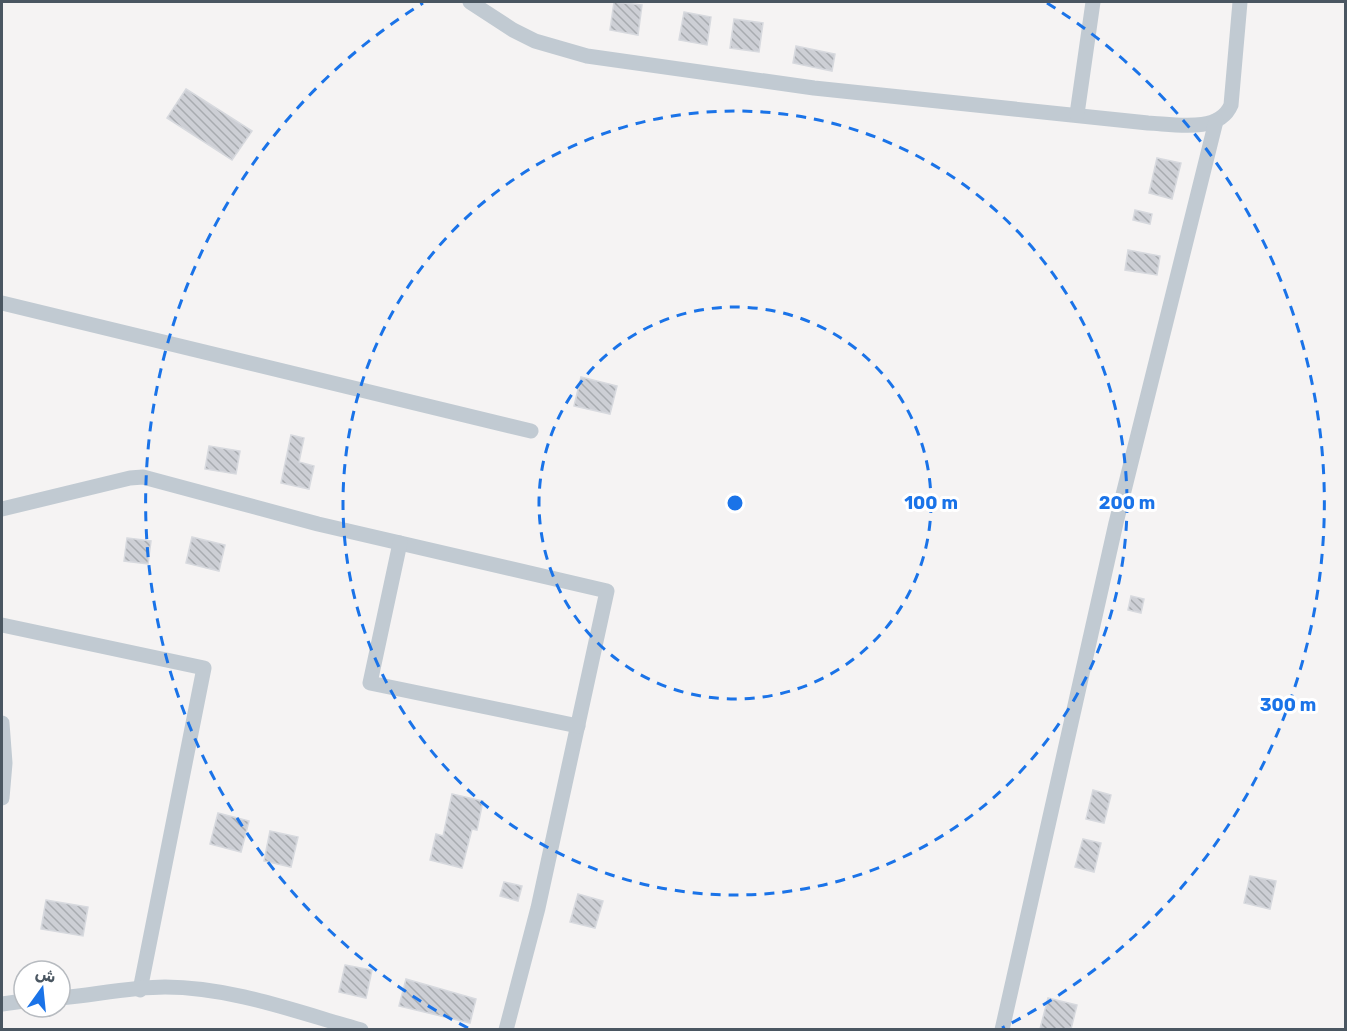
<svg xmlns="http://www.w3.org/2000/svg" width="1347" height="1031" font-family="Rubik,'Noto Sans Arabic',sans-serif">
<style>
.building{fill:url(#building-back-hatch);stroke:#d7d9de;stroke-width:1.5}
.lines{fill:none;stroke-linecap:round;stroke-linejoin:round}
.minor{stroke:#c1cad2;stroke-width:15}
.ring{fill:none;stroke:#1a73e8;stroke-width:3;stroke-dasharray:10 8}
.centre{fill:#1a73e8;stroke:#fff;stroke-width:3}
.ring-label{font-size:18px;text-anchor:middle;font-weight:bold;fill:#1a73e8;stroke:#fff;stroke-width:6;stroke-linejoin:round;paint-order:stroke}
</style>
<defs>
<pattern id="building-back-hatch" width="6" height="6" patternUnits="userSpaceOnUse" patternTransform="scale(1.5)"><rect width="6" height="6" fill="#cdcfd5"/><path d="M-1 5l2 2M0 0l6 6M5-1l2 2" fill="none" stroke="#a8abb0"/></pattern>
</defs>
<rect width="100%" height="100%" fill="#f5f3f3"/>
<g class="building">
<path d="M614,2L642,5L638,35L610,30Z"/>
<path d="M684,12L711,17L707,45L679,40Z"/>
<path d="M734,19L763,23L759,52L730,48Z"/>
<path d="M796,46L835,54L832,71L793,63Z"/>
<path d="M186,89L252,131L232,160L167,118Z"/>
<path d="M1157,158L1181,163L1172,199L1149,193Z"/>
<path d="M1135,210L1152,214L1150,224L1133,220Z"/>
<path d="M1128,250L1160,256L1157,275L1125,270Z"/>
<path d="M581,377L617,386L610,414L574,406Z"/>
<path d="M291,435L304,438L299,462L314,466L309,489L281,483Z"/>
<path d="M209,446L240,451L236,474L205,469Z"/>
<path d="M192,537L225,545L219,571L186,563Z"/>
<path d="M127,538L151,541L148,564L124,561Z"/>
<path d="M1131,596L1144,599L1141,613L1128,610Z"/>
<path d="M1093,790L1111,795L1104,823L1086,819Z"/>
<path d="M452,794L483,801L477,830L472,829L462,868L430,860L436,834L443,836Z"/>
<path d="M218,813L249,821L241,852L210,844Z"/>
<path d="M270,831L298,837L291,867L264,861Z"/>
<path d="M1083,839L1101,843L1094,872L1075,867Z"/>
<path d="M1250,876L1276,881L1270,909L1244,903Z"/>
<path d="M504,882L522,886L518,901L500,896Z"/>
<path d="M578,894L603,901L595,928L570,922Z"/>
<path d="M46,900L88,907L83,936L41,929Z"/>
<path d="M345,965L372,970L366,998L339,992Z"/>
<path d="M406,979L476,999L470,1023L399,1006Z"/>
<path d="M1048,998L1077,1005L1071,1029H1040Z"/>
</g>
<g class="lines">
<g class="minor">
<path d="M470,2L513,30L535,41L587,56L814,88L1148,123C1173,124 1219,134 1231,105L1240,2"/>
<path d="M1077,114L1093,2"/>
<path d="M2,303L531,431"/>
<path d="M2,509L130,478L143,477L318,524L607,591L538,908L506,1030"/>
<path d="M400,543L370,683L578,726"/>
<path d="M2,625L204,668L140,990"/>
<path d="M2,723L5,763L2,798"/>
<path d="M60,998C94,995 130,987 165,987C231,987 297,1012 361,1030"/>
<path d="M2,1004L24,1001"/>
<path d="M1002,1030L1116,523L1216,121"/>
</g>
</g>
<g class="ring">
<circle cx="735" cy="503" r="196"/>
<circle cx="735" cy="503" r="392"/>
<path d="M468 1028A589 589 0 0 1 423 3M1047 3A589 589 0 0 1 1002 1028"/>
</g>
<circle cx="735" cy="503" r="9" class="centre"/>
<g class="ring-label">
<text x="931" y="509">100 m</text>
<text x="1127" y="509">200 m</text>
<text x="1288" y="711">300 m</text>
</g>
<rect width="1347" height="1031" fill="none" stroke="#4a5661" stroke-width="6"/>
<g transform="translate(42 989) rotate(15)"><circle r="28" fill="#ffffff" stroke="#b7bbc0" stroke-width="1.5"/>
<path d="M0-4.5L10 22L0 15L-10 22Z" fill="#1a73e8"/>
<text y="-9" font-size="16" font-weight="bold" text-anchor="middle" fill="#4a5661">ش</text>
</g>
</svg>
